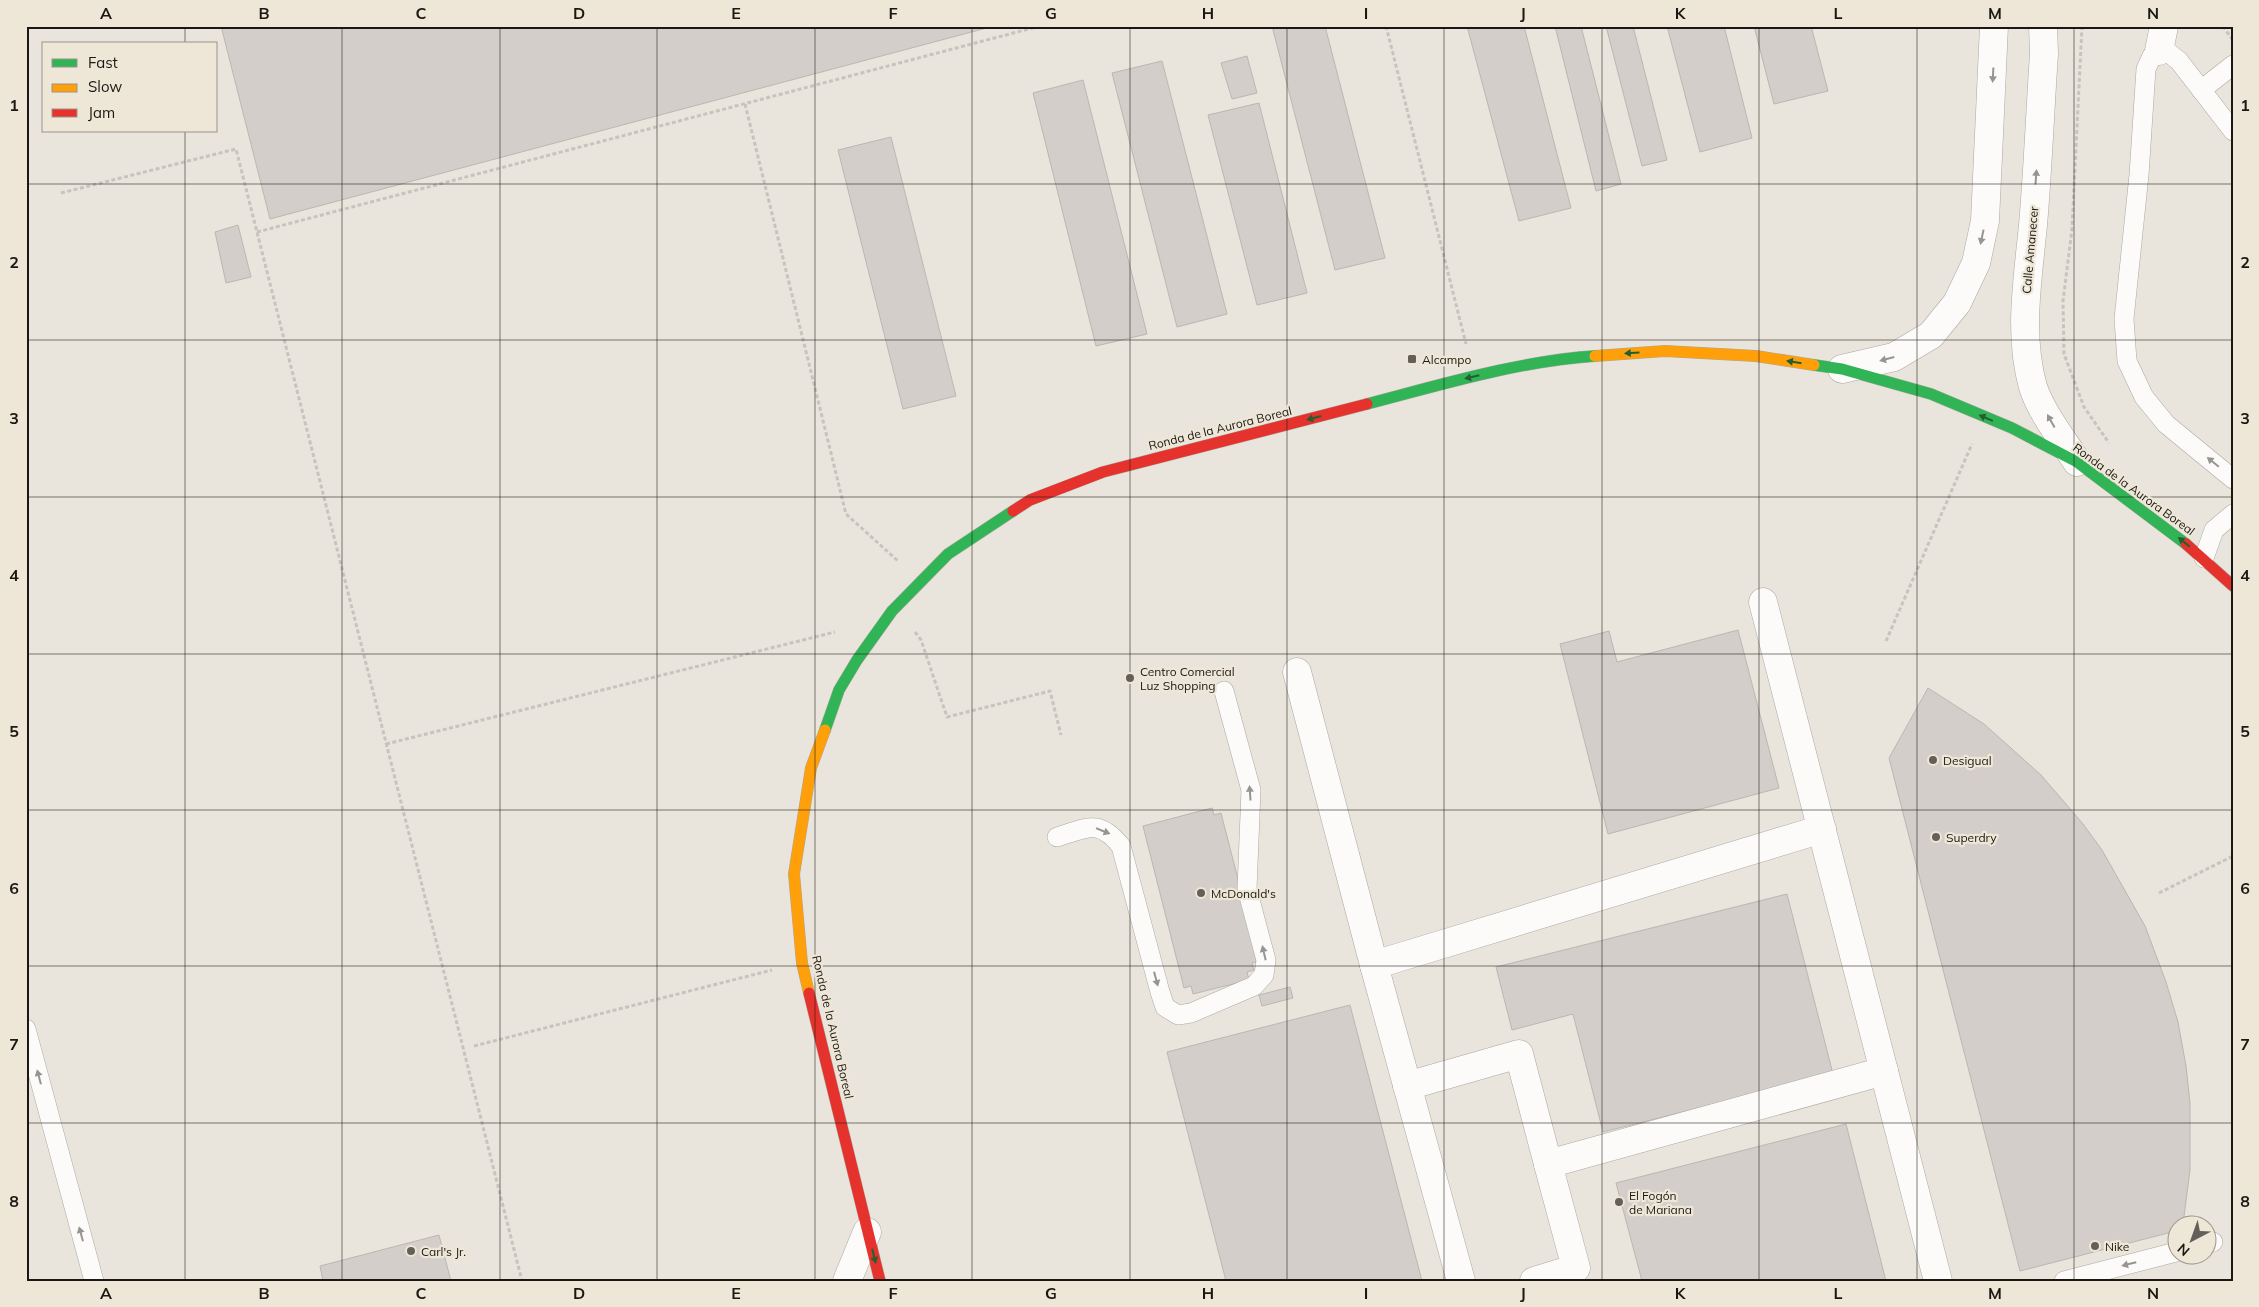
<svg xmlns="http://www.w3.org/2000/svg" width="2259" height="1307" font-family="Mulish,sans-serif">
<style>
.building{fill:#d3cec9;stroke:#bcb6b1}
.lines{fill:none;stroke-linecap:round;stroke-linejoin:round}
.lane-casing{stroke:#aba8a1;stroke-width:20}
.street-casing{stroke:#aba8a1;stroke-width:29}
.fast-casing{stroke:#aba8a1;stroke-width:12}
.slow-casing{stroke:#aba8a1;stroke-width:12}
.jam-casing{stroke:#aba8a1;stroke-width:12}
.path{stroke:#c6c4c1;stroke-width:3;stroke-dasharray:4 2.5;stroke-linecap:butt}
.lane{stroke:#fcfbfa;stroke-width:19}
.street{stroke:#fcfbfa;stroke-width:28}
.fast{stroke:#30b455;stroke-width:11}
.slow{stroke:#ff9f0a;stroke-width:11}
.jam{stroke:#e5322d;stroke-width:11}
.oneway{fill:#979592}
.oneway2{fill:#245e31}
.grid{fill:none;stroke:#1b1813;stroke-width:1;stroke-opacity:0.55}
.poi-dot{fill:#636059;stroke:#eee7d7;stroke-width:2}
.labels{text-anchor:middle;dominant-baseline:central;stroke-width:4.5;stroke-linejoin:round;paint-order:stroke}
.street-label{font-size:12px;fill:#1b1813;stroke:#eee7d7}
.poi-label{font-size:12px;fill:#1b1813;stroke:#eee7d7;text-anchor:start}
.neatline{fill:none;stroke:#1b1813;stroke-width:2}
.grid-label{font-size:16px;text-anchor:middle;font-weight:bold;fill:#1b1813}
</style>
<rect width="100%" height="100%" fill="#e9e5dc"/>
<g class="building">
<path d="M221,26H994L270,219Z"/>
<path d="M1272,26H1325L1385,258L1335,270Z"/>
<path d="M1467,26H1524L1571,208L1519,221Z"/>
<path d="M1555,26H1581L1621,184L1596,191Z"/>
<path d="M1606,26H1633L1667,160L1642,166Z"/>
<path d="M1667,26H1724L1752,138L1700,152Z"/>
<path d="M1754,26H1811L1828,91L1774,104Z"/>
<path d="M1247,56L1257,93L1232,99L1221,63Z"/>
<path d="M1162,61L1227,314L1177,327L1112,73Z"/>
<path d="M1083,80L1147,334L1096,346L1033,93Z"/>
<path d="M1259,103L1307,293L1257,305L1208,115Z"/>
<path d="M891,137L956,396L903,409L838,150Z"/>
<path d="M238,225L251,277L226,283L215,232Z"/>
<path d="M1738,630L1779,788L1608,834L1560,644L1609,631L1617,662Z"/>
<path d="M1928,688L1984,724L2041,775L2083,824L2102,850L2145,926L2166,982L2178,1022L2186,1066L2190,1103V1170L2183,1224H2176V1231L2020,1271L1889,758Z"/>
<path d="M1212,808L1214,815L1221,813L1259,961L1252,963L1254,970L1247,972L1249,980L1193,994L1191,986L1184,988L1143,826Z"/>
<path d="M1787,894L1833,1074L1603,1132L1573,1014L1512,1030L1496,967Z"/>
<path d="M1290,987L1293,998L1262,1006L1259,995Z"/>
<path d="M1350,1005L1422,1281H1226L1167,1052Z"/>
<path d="M1846,1124L1886,1281H1642L1616,1183Z"/>
<path d="M439,1235L451,1281H323L320,1266Z"/>
</g>
<g class="lines">
<g class="lane-casing">
<g id="lane">
<path d="M2201,90L2233,65"/>
<path d="M2233,131L2179,61L2169,53L2159,51L2152,56L2146,69L2139,175L2124,319L2127,361L2144,397L2166,424L2233,479"/>
<path d="M2204,558L2214,530L2233,514"/>
<path d="M1057,837C1087,828 1098,818 1121,846L1160,992L1165,1007L1178,1015L1191,1013L1254,986L1264,975L1266,960L1247,889L1251,790L1224,691"/>
<path d="M26,1029L94,1281"/>
<path d="M2206,1244L2213,1242"/>
<path d="M2064,1281L2176,1252"/>
</g>
</g>
<g class="street-casing">
<g id="street">
<path d="M2043,26L2044,54C2040,111 2038,168 2033,225C2028,278 2018,334 2033,387C2041,412 2063,440 2077,462"/>
<path d="M2159,51L2164,26"/>
<path d="M1842,369L1894,357L1931,335L1957,303L1976,263L1985,221L1994,26"/>
<path d="M1763,602L1938,1281"/>
<path d="M1297,672L1374,965L1461,1281"/>
<path d="M1374,965L1822,829"/>
<path d="M1407,1086L1519,1054L1548,1164L1884,1071"/>
<path d="M847,1281L867,1232"/>
<path d="M1534,1281L1576,1268L1548,1164"/>
</g>
</g>
<g class="fast-casing">
<g id="fast">
<path d="M1814,365L1842,369L1931,394L2012,428L2077,462L2186,544"/>
<path d="M1367,404C1440,385 1519,361 1595,356"/>
<path d="M825,730L839,690L857,660L892,611L948,554L1013,511"/>
</g>
</g>
<g class="slow-casing">
<g id="slow">
<path d="M1595,356L1665,351L1756,356L1814,365"/>
<path d="M809,993L802,963L794,874L811,768L825,730"/>
</g>
</g>
<g class="jam-casing">
<g id="jam">
<path d="M1013,511L1030,500L1103,472L1367,404"/>
<path d="M2186,544L2233,586"/>
<path d="M809,993L880,1281"/>
</g>
</g>
<g class="path">
<path d="M1386,26L1466,344"/>
<path d="M2082,26L2072,229L2063,301L2064,354L2084,407L2109,443"/>
<path d="M2223,26L2232,39"/>
<path d="M745,104L846,514L898,561"/>
<path d="M61,193L236,149L522,1281"/>
<path d="M257,232L1040,26"/>
<path d="M915,632L921,640L947,717L1050,691L1061,735"/>
<path d="M1886,641L1972,444"/>
<path d="M386,744L835,632"/>
<path d="M2159,893L2233,856"/>
<path d="M474,1046L772,970"/>
</g>
<use href="#lane" class="lane"/>
<use href="#street" class="street"/>
<use href="#fast" class="fast"/>
<use href="#slow" class="slow"/>
<use href="#jam" class="jam"/>
</g>
<defs><path id="oneway-solid" d="M-6-.8H1V-3.2L6.5 0L1 3.2V.8H-6Z" transform="scale(1.25)"/></defs>
<g class="oneway">
<use href="#oneway-solid" transform="translate(1993 75) rotate(93)"/>
<use href="#oneway-solid" transform="translate(2036 177) rotate(-86)"/>
<use href="#oneway-solid" transform="translate(1982 237) rotate(102)"/>
<use href="#oneway-solid" transform="translate(1887 359) rotate(165)"/>
<use href="#oneway-solid" transform="translate(2051 421) rotate(-119)"/>
<use href="#oneway-solid" transform="translate(2213 462) rotate(-141)"/>
<use href="#oneway-solid" transform="translate(1250 793) rotate(-94)"/>
<use href="#oneway-solid" transform="translate(1103 831) rotate(22)"/>
<use href="#oneway-solid" transform="translate(1264 953) rotate(-103)"/>
<use href="#oneway-solid" transform="translate(1156 979) rotate(75)"/>
<use href="#oneway-solid" transform="translate(39 1077) rotate(-105)"/>
<use href="#oneway-solid" transform="translate(81 1234) rotate(-105)"/>
<use href="#oneway-solid" transform="translate(2129 1264) rotate(166)"/>
</g>
<g class="oneway2">
<use href="#oneway-solid" transform="translate(1632 353) rotate(176)"/>
<use href="#oneway-solid" transform="translate(1794 362) rotate(-171)"/>
<use href="#oneway-solid" transform="translate(1472 377) rotate(167)"/>
<use href="#oneway-solid" transform="translate(1314 418) rotate(165)"/>
<use href="#oneway-solid" transform="translate(1986 418) rotate(-157)"/>
<use href="#oneway-solid" transform="translate(2184 542) rotate(-141)"/>
<use href="#oneway-solid" transform="translate(874 1256) rotate(76)"/>
</g>
<path class="grid" d="M185,26V44M342,26V1281M500,26V1281M657,26V1281M815,26V1281M972,26V1281M1130,26V1281M1287,26V1281M1444,26V1281M1602,26V1281M1759,26V1281M1917,26V1281M2074,26V1281M185,131V1281M26,184H2233M26,340H2233M26,497H2233M26,654H2233M26,810H2233M26,966H2233M26,1123H2233"/>
<g class="poi-dot">
<rect x="1407" y="354" width="10" height="10" rx="2.5"/>
<circle cx="1130" cy="678" r="5"/>
<circle cx="1933" cy="760" r="5"/>
<circle cx="1936" cy="837" r="5"/>
<circle cx="1201" cy="893" r="5"/>
<circle cx="1619" cy="1202" r="5"/>
<circle cx="2095" cy="1246" r="5"/>
<circle cx="411" cy="1251" r="5"/>
</g>
<g class="labels">
<g class="street-label">
<text transform="translate(2030 250) rotate(-85)">Calle Amanecer</text>
<text transform="translate(1220 428) rotate(-14)">Ronda de la Aurora Boreal</text>
<text transform="translate(2134 489) rotate(36)">Ronda de la Aurora Boreal</text>
<text transform="translate(833 1027) rotate(77)">Ronda de la Aurora Boreal</text>
</g>
<g class="poi-label">
<text x="1422" y="359">Alcampo</text>
<text x="1140" y="671">Centro Comercial<tspan x="1140" dy="14">Luz Shopping</tspan></text>
<text x="1943" y="760">Desigual</text>
<text x="1946" y="837">Superdry</text>
<text x="1211" y="893">McDonald's</text>
<text x="1629" y="1195">El Fogón<tspan x="1629" dy="14">de Mariana</tspan></text>
<text x="2105" y="1246">Nike</text>
<text x="421" y="1251">Carl's Jr.</text>
</g>
</g>
<rect width="2259" height="1307" fill="none" stroke="#eee7d7" stroke-width="55"/>
<rect x="42" y="42" width="175" height="90" fill="#eee7d7" stroke="#9a9489"/>
<rect x="52" y="59" width="25" height="8" fill="#30b455" stroke="#9a9489"/>
<text x="88" y="68" font-size="15" fill="#1b1813">Fast</text>
<rect x="52" y="84" width="25" height="8" fill="#ff9f0a" stroke="#9a9489"/>
<text x="88" y="92" font-size="15" fill="#1b1813">Slow</text>
<rect x="52" y="109" width="25" height="8" fill="#e5322d" stroke="#9a9489"/>
<text x="88" y="118" font-size="15" fill="#1b1813">Jam</text>
<g transform="translate(2192 1240) rotate(221)"><circle r="24" fill="#eee7d7" stroke="#9a9489"/>
<path d="M0-4L9 19L0 12L-9 19Z" fill="#636059"/>
<text y="-8" font-size="14" font-weight="bold" text-anchor="middle" fill="#1b1813">N</text>
</g>
<rect x="28" y="28" width="2204" height="1252" class="neatline"/>
<g class="grid-label">
<text x="106" y="19">A</text>
<text x="264" y="19">B</text>
<text x="421" y="19">C</text>
<text x="579" y="19">D</text>
<text x="736" y="19">E</text>
<text x="893" y="19">F</text>
<text x="1051" y="19">G</text>
<text x="1208" y="19">H</text>
<text x="1366" y="19">I</text>
<text x="1523" y="19">J</text>
<text x="1680" y="19">K</text>
<text x="1838" y="19">L</text>
<text x="1995" y="19">M</text>
<text x="2153" y="19">N</text>
<text x="14" y="111">1</text>
<text x="2245" y="111">1</text>
<text x="14" y="268">2</text>
<text x="2245" y="268">2</text>
<text x="14" y="424">3</text>
<text x="2245" y="424">3</text>
<text x="14" y="581">4</text>
<text x="2245" y="581">4</text>
<text x="14" y="737">5</text>
<text x="2245" y="737">5</text>
<text x="14" y="894">6</text>
<text x="2245" y="894">6</text>
<text x="14" y="1050">7</text>
<text x="2245" y="1050">7</text>
<text x="14" y="1207">8</text>
<text x="2245" y="1207">8</text>
<text x="106" y="1299">A</text>
<text x="264" y="1299">B</text>
<text x="421" y="1299">C</text>
<text x="579" y="1299">D</text>
<text x="736" y="1299">E</text>
<text x="893" y="1299">F</text>
<text x="1051" y="1299">G</text>
<text x="1208" y="1299">H</text>
<text x="1366" y="1299">I</text>
<text x="1523" y="1299">J</text>
<text x="1680" y="1299">K</text>
<text x="1838" y="1299">L</text>
<text x="1995" y="1299">M</text>
<text x="2153" y="1299">N</text>
</g>
</svg>
